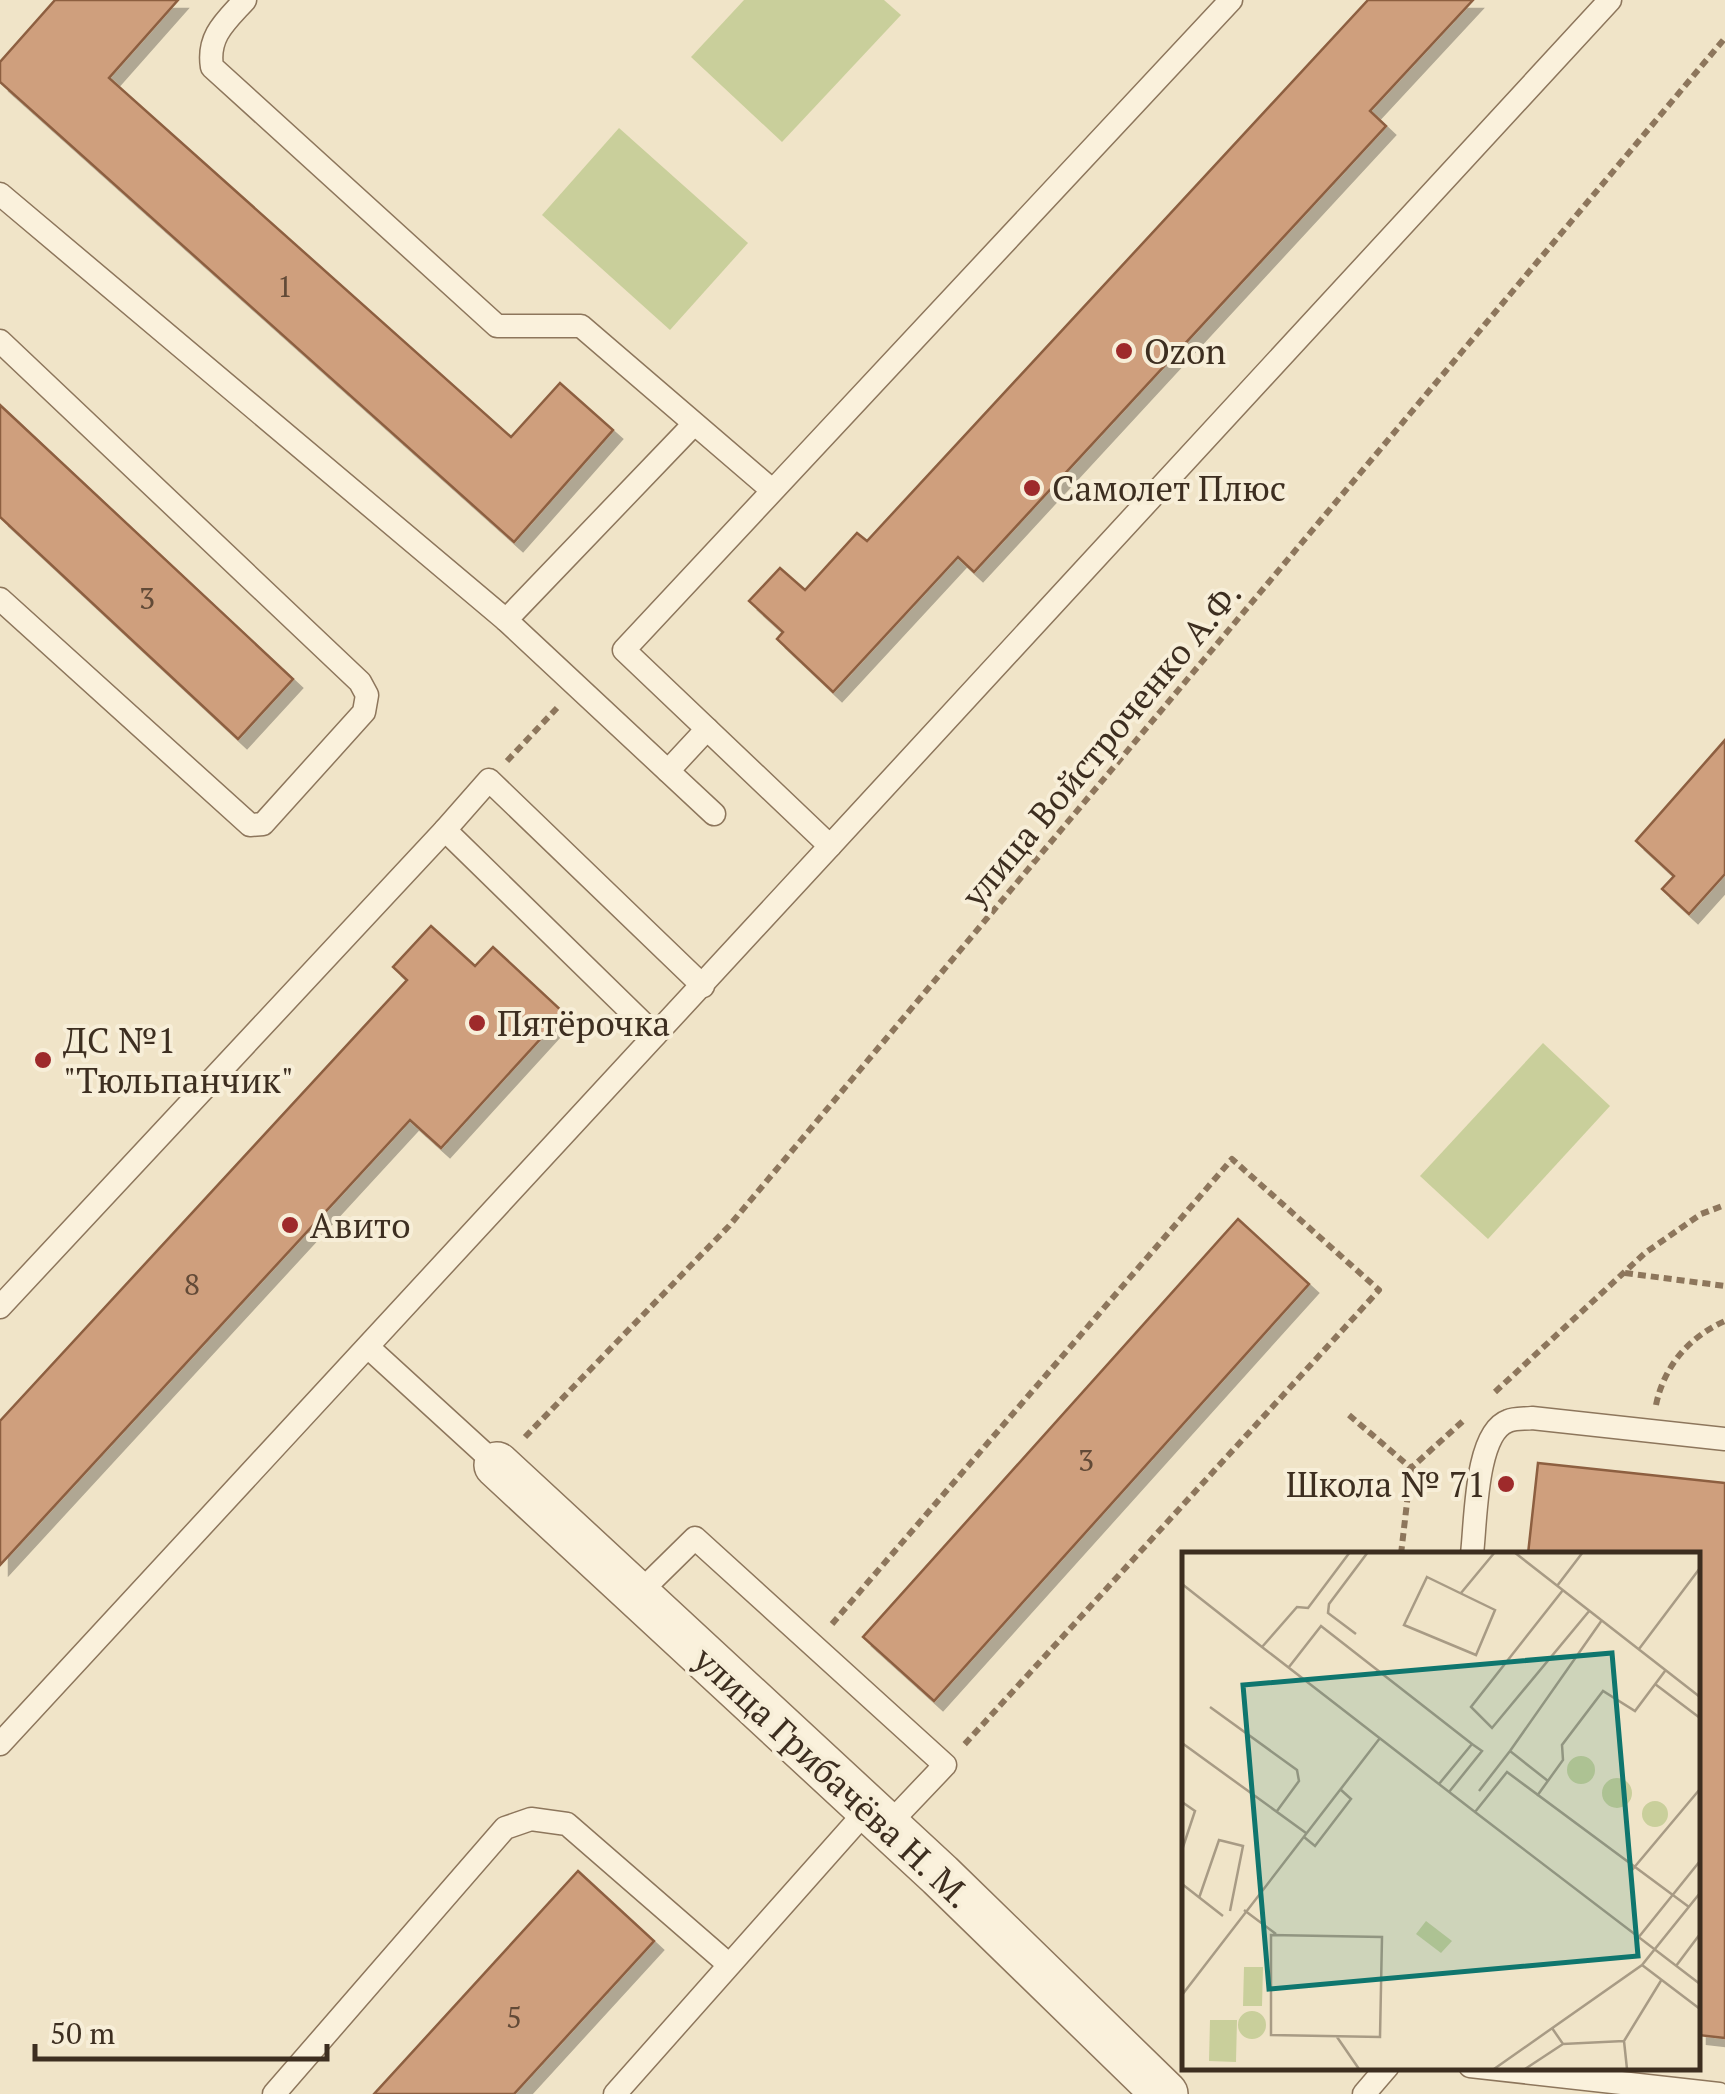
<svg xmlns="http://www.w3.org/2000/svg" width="1725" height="2094" font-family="'PT Serif',serif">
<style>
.green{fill:#c9cf9b}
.building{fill:#cf9f7d;stroke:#8d5f41;stroke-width:2.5;filter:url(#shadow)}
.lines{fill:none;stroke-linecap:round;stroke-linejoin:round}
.service-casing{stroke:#8d765c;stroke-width:25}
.minor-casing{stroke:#8d765c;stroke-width:48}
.path{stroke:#8d765c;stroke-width:6;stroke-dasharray:8 5;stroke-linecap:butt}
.service{stroke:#faf1dc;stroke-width:22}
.minor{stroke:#faf1dc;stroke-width:45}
.poi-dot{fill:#9e2a2b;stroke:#f7eed8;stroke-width:4}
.labels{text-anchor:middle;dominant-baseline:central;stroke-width:8;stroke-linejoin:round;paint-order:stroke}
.number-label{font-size:30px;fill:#624a37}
.poi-label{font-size:35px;fill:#3d2e20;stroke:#f7eed8;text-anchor:start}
.street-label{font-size:35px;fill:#3d2e20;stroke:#f7eed8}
.inset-road{fill:none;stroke:#a89b85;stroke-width:2.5}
.view{fill:#0f766e;fill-opacity:0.15;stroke:#0f766e;stroke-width:5}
.inset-edge{fill:none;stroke:#3d2e20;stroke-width:5}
</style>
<defs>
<filter id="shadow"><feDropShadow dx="9" dy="9" stdDeviation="0" flood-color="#0004"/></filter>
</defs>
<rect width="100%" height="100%" fill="#f0e4c8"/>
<g class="green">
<path d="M744,0H884L901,15L782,142L691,57Z"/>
<path d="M619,128L748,243L670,330L542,215Z"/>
<path d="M1543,1043L1610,1106L1488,1239L1420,1176Z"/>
</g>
<g class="building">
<path d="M55,0H178L109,78L511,437L560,383L613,430L514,542L0,82V62Z"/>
<path d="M1368,0H1473L1370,111L1386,126L974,572L958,557L833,692L777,639L783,632L749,601L780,568L805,590L857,533L867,541Z"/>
<path d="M0,405L293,679L238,739L0,517Z"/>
<path d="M1725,740V874L1689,914L1662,889L1674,876L1636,841Z"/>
<path d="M431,926L475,966L493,947L564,1013L441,1148L410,1120L0,1565V1421L407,980L393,967Z"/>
<path d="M1238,1219L1309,1284L934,1701L863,1637Z"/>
<path d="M1538,1463L1725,1483V2038L1698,2035V1554H1528Z"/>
<path d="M578,1871L654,1941L514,2094H374Z"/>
</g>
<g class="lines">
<g class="service-casing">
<g id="service">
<path d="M245,0C226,21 207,36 212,67L497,326H581L772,490"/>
<path d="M1231,0L624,650L830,846L1610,0"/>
<path d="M0,194L506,620"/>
<path d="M0,341L360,682L367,695L364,712L263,824L250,825L0,599"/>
<path d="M694,424L506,620L714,814"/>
<path d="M668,771L707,729"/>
<path d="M445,830L489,780L703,986"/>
<path d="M0,1307L445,830L655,1035"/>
<path d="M369,1348L497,1465"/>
<path d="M1472,1554C1476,1522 1475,1433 1508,1421C1515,1418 1525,1419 1532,1418L1725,1439"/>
<path d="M637,1595L695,1538L945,1765L887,1826"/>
<path d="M0,1744L830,846"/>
<path d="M1470,2066L1719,2094"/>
<path d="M274,2094L505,1828L531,1819L567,1824L727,1963"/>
<path d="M615,2094L868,1809"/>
<path d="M1364,2094L1388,2066"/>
</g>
</g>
<g class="minor-casing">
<path id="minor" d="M497,1465L940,1875L1165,2094"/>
</g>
<g class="path">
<path d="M507,761L557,708"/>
<path d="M1625,1273L1725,1286"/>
<path d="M1495,1392L1645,1253L1701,1214L1725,1205"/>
<path d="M1656,1405C1664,1366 1689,1337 1725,1321"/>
<path d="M1349,1415L1411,1468L1463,1421"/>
<path d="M525,1437L729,1226L1725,38"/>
<path d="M1401,1554L1411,1468"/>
<path d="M832,1624L1232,1159L1379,1290L963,1746"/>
</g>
<use href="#service" class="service"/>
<use href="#minor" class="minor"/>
</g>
<g class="poi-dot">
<circle cx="1124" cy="351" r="10"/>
<circle cx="1032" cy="488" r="10"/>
<circle cx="477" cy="1023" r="10"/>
<circle cx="43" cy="1060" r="10"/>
<circle cx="290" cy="1225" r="10"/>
<circle cx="1506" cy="1484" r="10"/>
</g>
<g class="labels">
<g class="number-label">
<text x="285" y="286">1</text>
<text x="147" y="598">3</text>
<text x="192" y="1284">8</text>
<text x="1086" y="1460">3</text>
<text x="514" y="2017">5</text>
</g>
<g class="poi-label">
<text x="1144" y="351">Ozon</text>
<text x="1052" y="488">Самолет Плюс</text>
<text x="497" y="1023">Пятёрочка</text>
<text x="63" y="1040">ДС №1<tspan x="63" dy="40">"Тюльпанчик"</tspan></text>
<text x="310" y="1225">Авито</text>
<text x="1486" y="1484" text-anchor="end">Школа № 71</text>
</g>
<g class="street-label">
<text transform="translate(1101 744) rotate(-50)">улица Войстроченко А.Ф.</text>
<text transform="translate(833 1777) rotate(43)">улица Грибачёва Н. М.</text>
</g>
</g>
<g transform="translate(1182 1552)">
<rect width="518" height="518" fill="#f0e4c8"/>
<path d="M385 218a14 14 0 1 1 28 0a14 14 0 1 1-28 0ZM420 241a15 15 0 1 1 30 0a15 15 0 1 1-30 0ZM460 262a13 13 0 1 1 26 0a13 13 0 1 1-26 0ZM244,369L270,389L259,401L234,382ZM62,415H81L80,454H61ZM56 473a14 14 0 1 1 28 0a14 14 0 1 1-28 0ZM28,468H55L54,510L27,509Z" fill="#c9cf9b"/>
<path class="inset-road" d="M168,0L126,56L115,55L80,95L293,260M332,0L518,145M245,25L313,58L294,103L222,73ZM0,32L80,95M375,34L401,0M381,38L289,155L310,176L408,58M279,41L313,0M174,82L146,61L147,52L186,0M457,97L518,16M107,115L139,74L290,192L257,232M473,132L518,166M28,155L115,218L117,229L95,259M0,191L124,281M328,199L420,68M297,239L328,199L366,229M267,240L300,199L290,192M355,244L381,208L380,193L421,139L453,159L483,119M0,250L13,259L0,298M122,285L133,294L169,247L158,237M450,318L518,237M0,332L41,364M17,346L37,288L61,294L48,359M507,355L325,220L293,260L518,432M62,358L94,382M89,383L200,385L198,485L89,483ZM456,386L518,309M460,413L518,457M494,414L518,382M0,443L198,186M370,476L381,492L442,489M155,485L177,517M312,517L460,413L518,341M343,517L381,492M445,517L442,489L480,427"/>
<path class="view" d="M430,101L456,404L87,437L61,133Z"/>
<rect width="518" height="518" class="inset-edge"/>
</g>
<path d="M35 2044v15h292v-15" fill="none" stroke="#3d2e20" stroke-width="5"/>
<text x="50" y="2044" font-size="30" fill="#3d2e20" stroke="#f7eed8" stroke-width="8" paint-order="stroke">50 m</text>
</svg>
